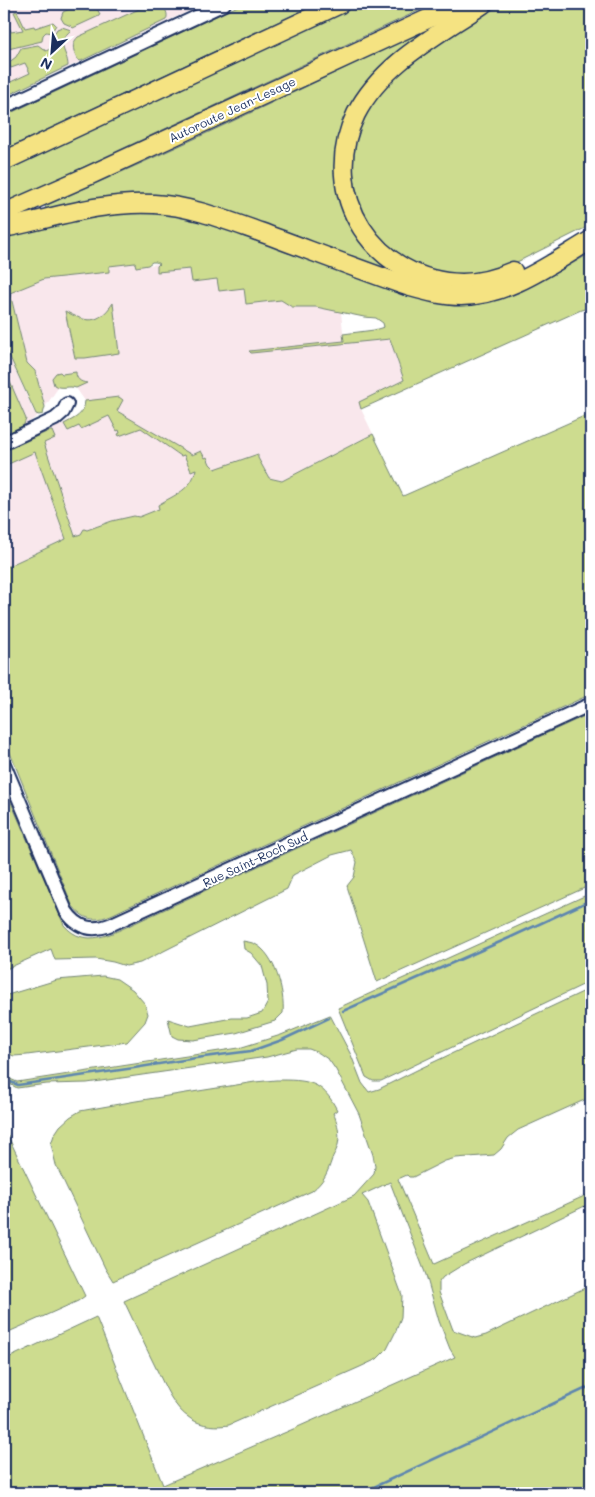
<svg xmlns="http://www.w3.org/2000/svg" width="595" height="1497" font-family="Mali,sans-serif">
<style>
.built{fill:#f9e7ec}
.green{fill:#cddc8f;stroke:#748676}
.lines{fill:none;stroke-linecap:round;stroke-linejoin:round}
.stream{stroke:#5d86b0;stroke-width:2.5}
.minor-casing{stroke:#1b2f5e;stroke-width:16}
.highway-casing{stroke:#1b2f5e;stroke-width:21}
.minor{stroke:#fff;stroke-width:12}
.highway{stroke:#f5e382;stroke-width:18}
.labels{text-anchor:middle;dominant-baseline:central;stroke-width:4;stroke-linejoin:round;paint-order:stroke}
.street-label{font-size:12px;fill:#1b2f5e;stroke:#fff}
</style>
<rect width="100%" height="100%" fill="#fff"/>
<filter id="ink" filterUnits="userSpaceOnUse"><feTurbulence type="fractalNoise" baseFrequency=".02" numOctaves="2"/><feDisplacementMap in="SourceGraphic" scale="10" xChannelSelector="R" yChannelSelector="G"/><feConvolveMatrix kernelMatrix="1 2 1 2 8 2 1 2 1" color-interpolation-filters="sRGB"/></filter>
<g filter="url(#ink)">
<g class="built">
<path d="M4,4H190L189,11L4,97Z"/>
<path d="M136,263V267L157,264L158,272L191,269L244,288L246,304L281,300L292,307H316L341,312L344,341L390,339L404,380L359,402L361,409L373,434L282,481L269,478L258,458V454L215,469L196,468L194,479L188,486L175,496L158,505L160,508L139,517L134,516L105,523L81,534L63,540L4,568V452L76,417L81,414L85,405V401L76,388L67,387L58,388L45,407L35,371L27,363L10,293L44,279L109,272L108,266Z"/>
<path d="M4,344L33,410L36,414L39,415L19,429L4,436Z"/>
</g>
<g class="green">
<path d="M82,4H107L97,9L100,14L99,16L73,28L71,26L64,23L61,18L63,12L77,5V6L75,7L76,9L83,6Z"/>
<path d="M150,4H162C165,9 169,14 166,20L81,61L78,60C74,52 70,45 78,37Z"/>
<path d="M242,4H316L4,150V116Z"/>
<path d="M359,4H433L77,170L4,203V171Z"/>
<path d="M504,4H591V225L509,266L465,276L442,275L404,260L371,231L353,195L351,175L352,153L358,130L367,108L383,87L427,49L484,14Z"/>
<path d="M17,11L25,28L34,26L35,28L53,22L56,25L51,33L46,32L43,35L42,41L4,50V32L10,29L11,32L23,30L14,12Z"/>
<path d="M446,19L354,105L351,222L447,291L209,207L47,213L45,206C180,147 313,84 446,19Z"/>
<path d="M62,27L71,30C54,45 68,51 68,66L4,97V85L30,73L25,63L11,68L8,63L16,57L21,48L38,45L46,51L56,46L55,43V37L54,34L57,29Z"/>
<path d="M127,212H150L198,218L410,295C436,303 463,306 490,301C521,296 563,268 591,253V315L588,308L581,310L361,409L359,402L404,380L390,339L251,353L249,351L344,341L343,334L374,330L384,327L383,323L376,318L364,317L316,307H292L281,300L246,304L244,288L219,291L217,279L192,282L190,269L157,272V266L159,264L156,262H152L148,265L136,267L135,263L109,266V272L44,279L10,293L27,363L35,371L45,407L43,414L39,415L36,414L4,344V238C44,225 85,217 127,212Z"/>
<path d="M113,303L119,353L85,358H75L65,311C87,323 98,325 113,303Z"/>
<path d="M60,372L62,374L76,372C76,379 80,382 87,383L76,388C68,385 61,390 54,385L52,378L56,373Z"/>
<path d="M8,380L10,382L26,419L23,427L4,436V381Z"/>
<path d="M119,397L123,400L117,411L192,455L201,451L205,458L207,457L210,464L215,469L258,454V458L269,478L282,481L373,434L403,496L591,413V694L130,906C107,916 91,930 72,905L4,738V568L66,539L35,452L4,466V463L9,460L8,459L4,460V451L49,431H52L55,438L44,443L75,536L81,534L84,529L87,530L112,521L134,516L139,517L159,509L158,505C174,495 192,490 196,469L191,471L184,455L181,456L141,428L119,436L118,434L120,433L119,430L117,431L109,416L81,429L79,426L68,431L64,424C75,418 84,415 85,401Z"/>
<path d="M591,713V885L377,982L347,886L354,877L357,862L351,850L332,855L293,875L287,889L140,963L126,966L113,962L96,959L55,960L51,949L4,970V786L64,925C85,950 113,933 137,922Z"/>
<path d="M591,893V981L381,1081H373L366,1077L338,1008Z"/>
<path d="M243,941C247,942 251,942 255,944C275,954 285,992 283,1013L275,1021L236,1033L193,1040L178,1039L172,1036L168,1019L190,1026L232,1018H247L262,1013L268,1002L267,985L262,966L251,953L244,949Z"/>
<path d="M103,976L117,979L133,990L145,1004L148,1014L145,1022L127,1042L27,1055L14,1056L4,1052V996L57,980Z"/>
<path d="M591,988V1097L518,1130L508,1138L501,1149L494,1155L456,1158L445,1161L413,1177H409L407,1175L398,1179L434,1264L591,1193V1203L464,1264L443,1277L439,1282V1292L453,1330L475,1338L486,1335L591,1285V1493H4V1360L96,1317L163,1485L291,1430L455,1357L450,1349L439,1321L426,1275L390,1182L362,1195L368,1202L402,1295L401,1317L396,1331L387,1349L377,1359L360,1367L229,1425C216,1427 202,1426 191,1419C173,1408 165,1386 156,1368C145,1346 135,1324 124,1301L354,1196L374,1174L375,1166L373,1155L359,1114L336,1070L329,1060L319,1053L309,1049H297L267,1057L87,1083L47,1084L17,1088L6,1082L8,1078L17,1082L239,1048L281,1035L330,1015L351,1055L362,1083L369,1092L379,1089L417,1070Z"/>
<path d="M276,1080C307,1080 322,1080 337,1110L333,1113C338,1122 341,1138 337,1148C336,1152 333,1155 332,1159C327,1174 324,1181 312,1191L113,1281L105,1268L56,1165L51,1144L54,1135L60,1126L70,1117L80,1111L136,1101L255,1082Z"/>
<path d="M4,1128L85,1296L78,1301L4,1334Z"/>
</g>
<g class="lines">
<g class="stream">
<path d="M343,1011L509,938L591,900"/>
<path d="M8,1081L18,1085L134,1068L196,1058L251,1051L282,1040L329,1018"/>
<path d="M361,1493L591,1386"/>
</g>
<g class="minor-casing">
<g id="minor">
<path d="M4,107L224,4"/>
<path d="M4,443L55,419L63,412L67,404"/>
<path d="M4,764L66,911C78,929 93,932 112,924L591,704"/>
</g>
</g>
<g class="highway-casing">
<g id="highway">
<path d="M483,4C438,35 382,63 356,114C317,194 375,282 462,283C480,283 497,278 513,271"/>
<path d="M4,161L340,4"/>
<path d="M4,213L88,176L460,4"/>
<path d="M4,228C54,218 102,201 154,204C191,206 226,220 260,232C309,250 358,269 407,286C425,291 442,296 461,296C508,296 552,263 591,240"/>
</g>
</g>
<use href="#minor" class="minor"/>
<use href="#highway" class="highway"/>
</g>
</g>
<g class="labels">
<g class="street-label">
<text transform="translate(232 109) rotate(-25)">Autoroute Jean-Lesage</text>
<text transform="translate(255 859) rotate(-25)">Rue Saint-Roch Sud</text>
</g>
</g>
<rect width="595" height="1497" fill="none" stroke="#fff" stroke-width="20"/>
<rect x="10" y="10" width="575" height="1477" fill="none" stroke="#1b2f5e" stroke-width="2" filter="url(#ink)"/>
<g transform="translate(52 52) rotate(206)" stroke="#ffffff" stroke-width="4" paint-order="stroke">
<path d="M0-4L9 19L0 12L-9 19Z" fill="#1b2f5e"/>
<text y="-8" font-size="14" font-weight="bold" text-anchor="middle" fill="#1b2f5e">N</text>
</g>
</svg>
